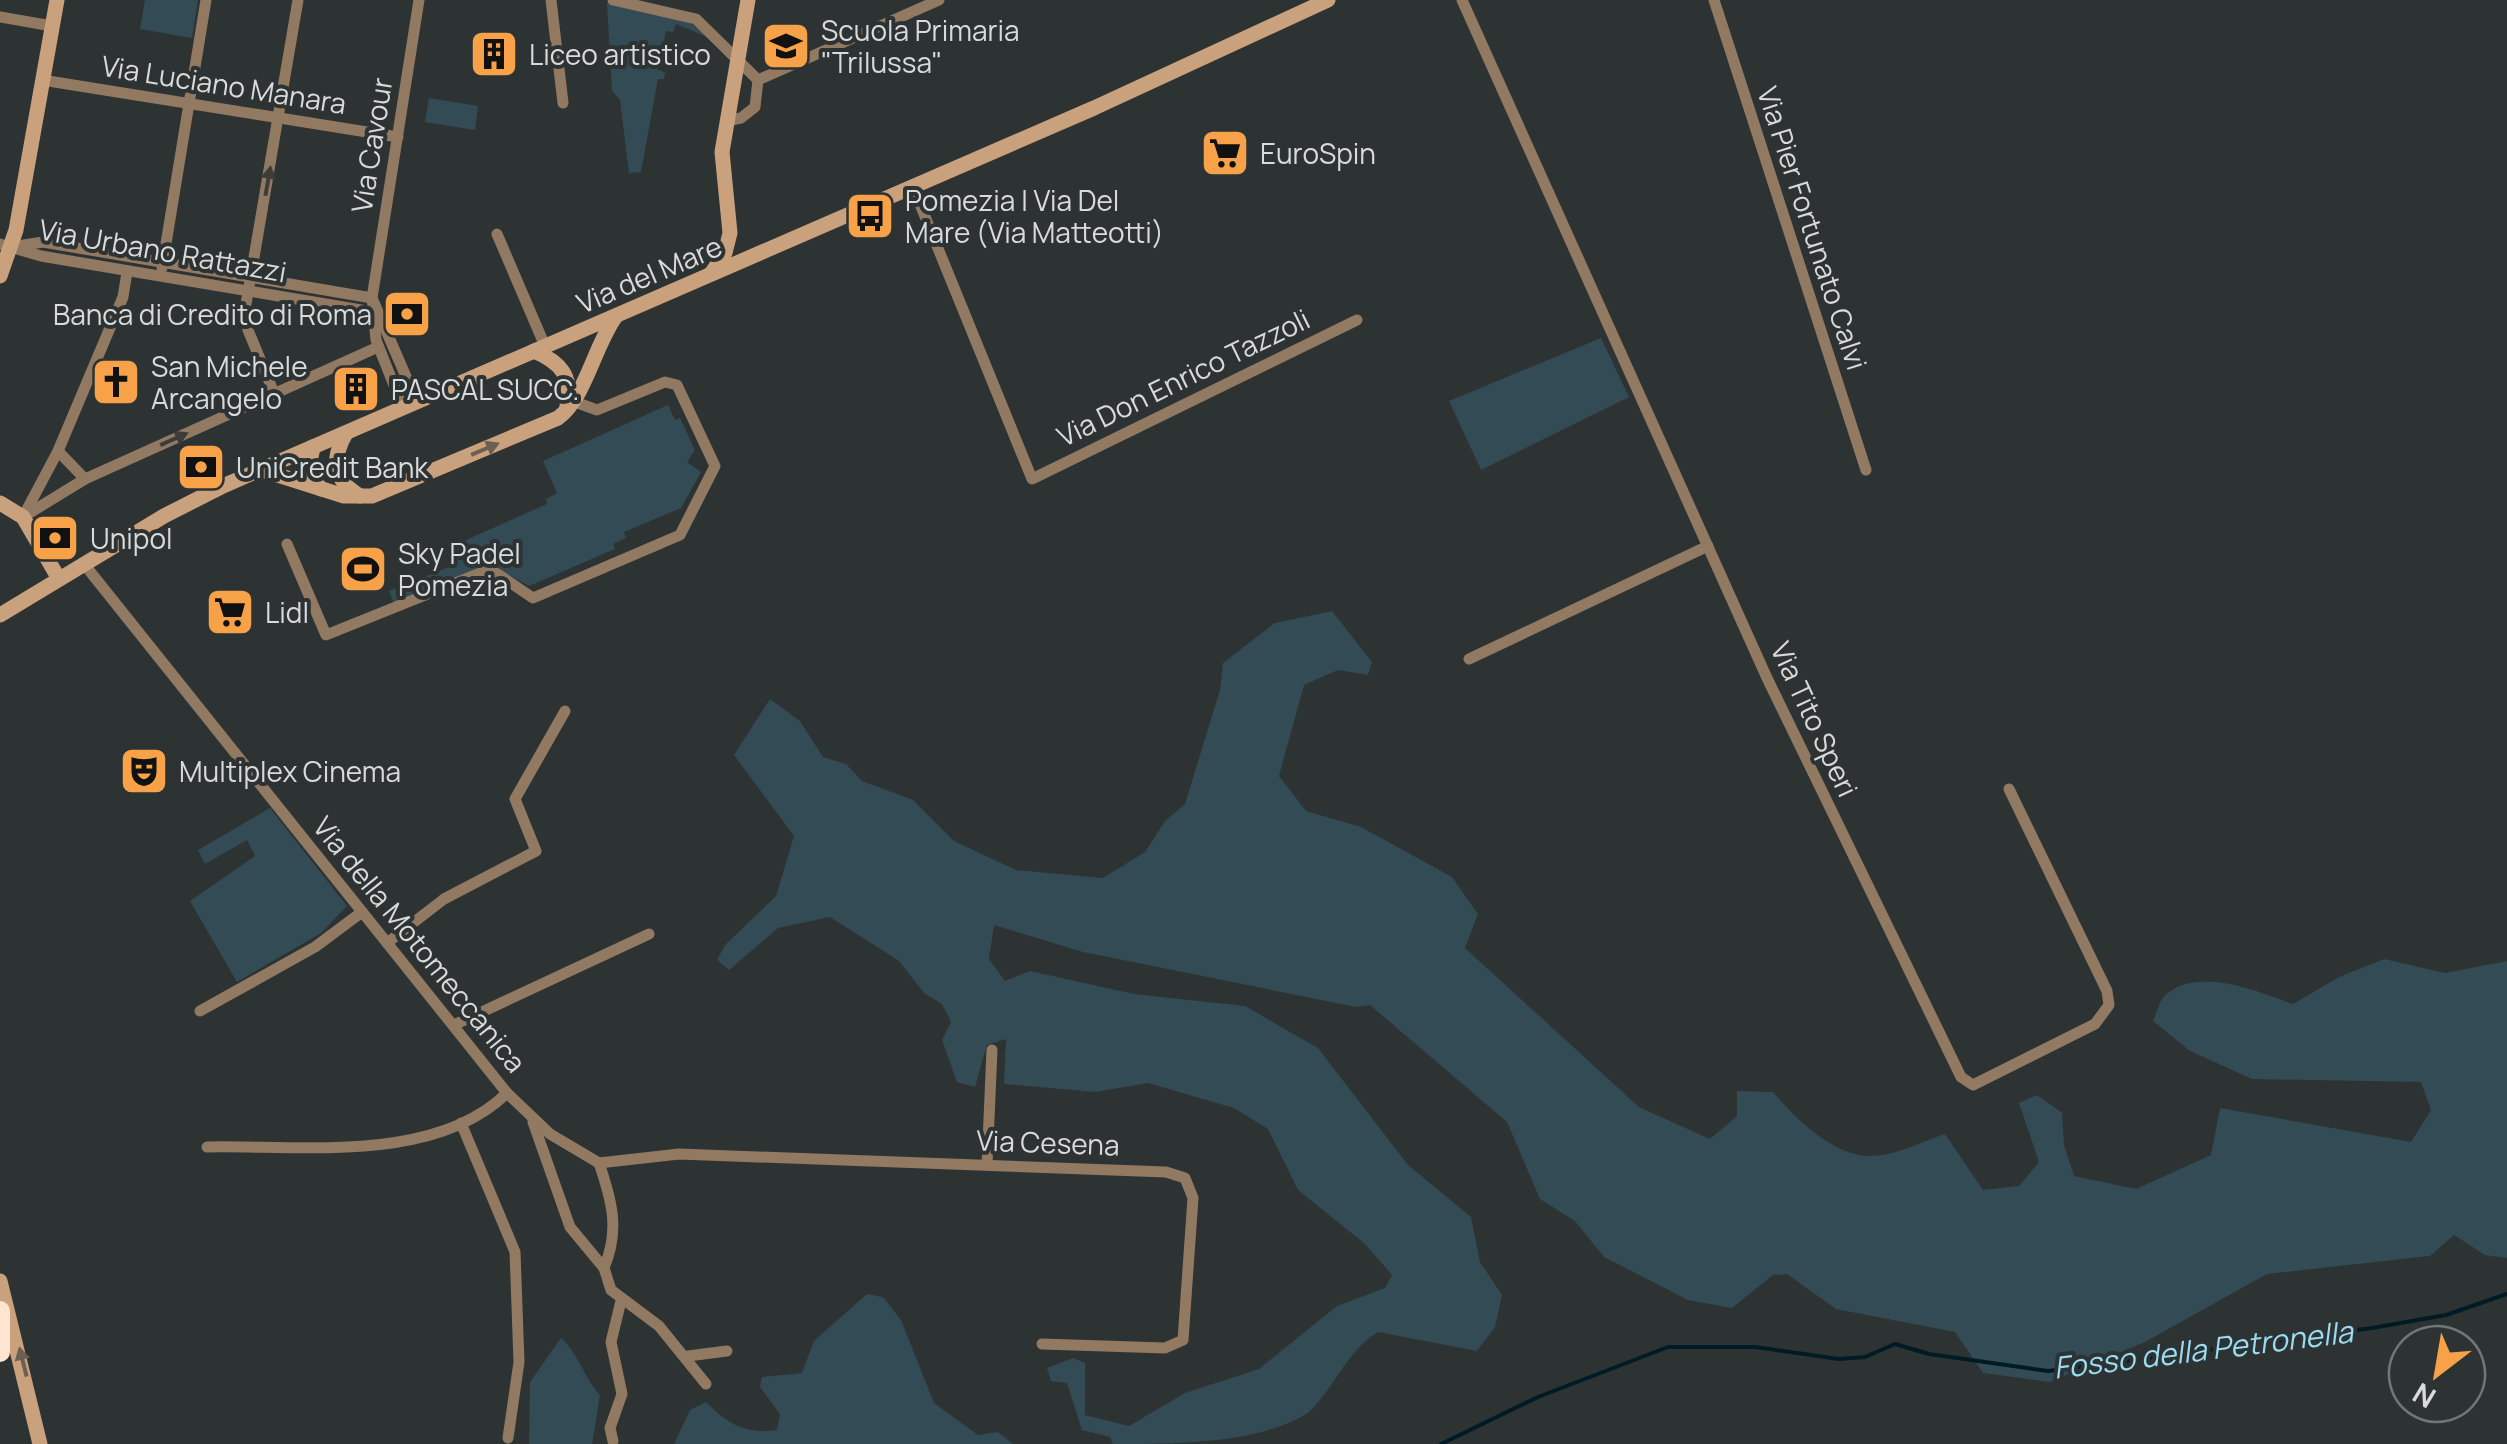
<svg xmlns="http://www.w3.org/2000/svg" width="2507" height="1444" font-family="Manrope,sans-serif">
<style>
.green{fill:#334b54}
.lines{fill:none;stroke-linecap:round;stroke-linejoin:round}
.stream{stroke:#001b25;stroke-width:4}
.street{stroke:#927962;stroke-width:11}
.secondary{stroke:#caa17d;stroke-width:15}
.highway{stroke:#ffe5cf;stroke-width:20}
.oneway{fill:#3c3d3a}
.oneway2{fill:#6c5e51}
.labels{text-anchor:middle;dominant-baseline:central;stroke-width:8;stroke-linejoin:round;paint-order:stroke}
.poi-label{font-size:28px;fill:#d8dbdc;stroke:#2d3233;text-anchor:start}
.street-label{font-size:28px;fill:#d8dbdc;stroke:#2d3233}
.water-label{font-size:30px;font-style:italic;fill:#9cdcf3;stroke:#2d3233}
</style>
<rect width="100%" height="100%" fill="#2d3233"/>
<g class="green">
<path d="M145,0H198L192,38L140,29Z"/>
<path d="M607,3L686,18L707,37L676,24L673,32L666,31L658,70L665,72L664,79H658L641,172L629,173L620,100L612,91Z"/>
<path d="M429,98L478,106L475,130L425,122Z"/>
<path d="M1601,338L1629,397L1481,470L1449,401Z"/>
<path d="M668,405L675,420L680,418L695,450L687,462L701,472L681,508L624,532L626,538L613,544L615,549L529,586L501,571L496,561L394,604L389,591L456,564L450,547L547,504L546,499L557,493L543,461Z"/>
<path d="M1332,611L1372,662L1368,675L1338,670L1304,685L1279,776L1306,811L1361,827L1452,877L1478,914L1465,948L1639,1107L1710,1139L1737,1116V1091L1773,1092C1795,1118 1832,1155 1869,1156C1893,1157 1923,1141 1945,1134L1983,1190L2019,1186L2039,1162L2019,1103L2037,1095L2062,1113L2064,1145L2074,1176L2136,1189L2211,1155L2220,1108L2411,1142L2431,1110L2421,1082L2252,1079L2190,1051L2153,1021C2157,1012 2160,998 2168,993C2201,967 2259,992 2293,1004L2339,977L2384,959L2445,973L2507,961V1258L2485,1255L2454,1235L2430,1256L2267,1274L2145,1342L2050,1382L1983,1373L1955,1332L1836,1309L1787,1274L1773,1275L1732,1308L1688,1300L1604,1257L1575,1221L1540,1199L1507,1122L1370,1005L1356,1007L1083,952L994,925L989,959L1005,981L1030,971L1134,994L1245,1006L1318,1048L1408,1165L1471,1217L1480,1262L1502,1295L1495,1327L1477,1351L1378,1332C1346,1351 1335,1388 1308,1413C1259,1444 1174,1444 1113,1444L1110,1437L1082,1430L1067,1383L1051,1381L1047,1368L1073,1358L1085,1363V1415L1129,1426L1185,1393L1259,1369L1337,1306L1385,1288L1392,1275L1365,1244L1298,1190L1268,1129L1234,1108L1148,1083L1095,1092L1004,1084L1006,1039L987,1045L975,1087L957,1082L942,1040L951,1022L942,1004L924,993L899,961L830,917L778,928L729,970L717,960L725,945L776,896L794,836L734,755L770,699L800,721L823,757L846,764L862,781L913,800L954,841L1016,870L1103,878L1145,852L1165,821L1185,804L1220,690L1223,663L1275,623Z"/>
<path d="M270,808L347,906L321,933L237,982L190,901L255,856L247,840L205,864L198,850Z"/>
<path d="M867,1294L883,1297L901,1320L934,1403L978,1435L998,1432L1013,1444H674L690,1410L706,1402C727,1423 745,1435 777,1430L780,1414L760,1387L762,1377L802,1373L814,1341Z"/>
<path d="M561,1338C579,1354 584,1378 600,1395L592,1444H529L530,1382Z"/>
</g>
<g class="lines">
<path class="stream" d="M1441,1444L1538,1397L1668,1347H1755L1839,1359L1865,1357L1895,1344L1929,1354L2048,1371L2372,1328L2446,1315L2507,1294"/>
<g class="street">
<path d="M551,0L563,103"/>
<path d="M613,0L696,19L758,80"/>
<path d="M1462,0L1767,678L1961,1077L1973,1085L2095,1024L2109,1005L2107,991L2009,789"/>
<path d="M1714,0L1866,470"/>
<path d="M0,17L52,26"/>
<path d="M42,80L398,137"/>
<path d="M758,80L939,0"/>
<path d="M726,121L741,118L755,107L758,80"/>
<path d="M913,187L1032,479L1357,320"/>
<path d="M497,234L545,346"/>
<path d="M0,244L41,256L373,312"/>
<path d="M11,247L43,242L372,298L417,402"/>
<path d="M162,268L206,0"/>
<path d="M274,393L248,330L245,310L298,0"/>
<path d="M403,408L376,340L372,298L419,0"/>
<path d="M58,451L85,479"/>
<path d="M24,515L58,451L123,297L127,272"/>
<path d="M23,517L85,479L378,347"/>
<path d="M287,544L326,635L490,569L533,598L680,535L715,466L677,385L665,382L597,410L575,402"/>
<path d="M84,564L507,1093L550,1134L599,1163"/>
<path d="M1469,659L1708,546"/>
<path d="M387,943L444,899L536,851L515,799L565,711"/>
<path d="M200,1011L315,947L362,912"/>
<path d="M454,1025L649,934"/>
<path d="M533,1122L570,1227L604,1268L611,1290L659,1326L706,1384"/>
<path d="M461,1123L515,1252L519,1362L508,1438"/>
<path d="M207,1147C301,1145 435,1164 507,1093"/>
<path d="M599,1163L679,1154L1166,1172L1185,1178L1193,1198L1183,1340L1165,1348L1042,1344"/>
<path d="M599,1163C612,1201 620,1230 604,1268"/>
<path d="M987,1165L992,1050"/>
<path d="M688,1356L727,1351"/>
<path d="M613,1441L610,1428L622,1394L611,1342L621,1301"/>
</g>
<g class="secondary">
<path d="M711,274L725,253L730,233L722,152L748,0"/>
<path d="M0,276L16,230L57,0"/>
<path d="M534,351C560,362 573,376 567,405"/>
<path d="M346,433C331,459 333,480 360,496"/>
<path d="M313,447L308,473L321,489"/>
<path d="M262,470L344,496H372L558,418C586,397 594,346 616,316"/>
<path d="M0,503L23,517L59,579"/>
<path d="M0,615L164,516L223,486L1094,108L1328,0"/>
<path d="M0,1281L40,1444"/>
</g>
<path class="highway" d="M0,1311V1352"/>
</g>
<defs><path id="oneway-solid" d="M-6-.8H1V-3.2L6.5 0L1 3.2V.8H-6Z" transform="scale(2.5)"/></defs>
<g class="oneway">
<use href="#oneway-solid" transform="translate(268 181) rotate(-80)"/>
<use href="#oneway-solid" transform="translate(174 439) rotate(-24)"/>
</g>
<g class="oneway2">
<use href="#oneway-solid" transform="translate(485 449) rotate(-23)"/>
<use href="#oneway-solid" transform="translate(23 1362) rotate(-104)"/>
</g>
<defs>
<g id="school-square" transform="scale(2.5)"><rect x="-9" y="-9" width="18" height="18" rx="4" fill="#f7a149" stroke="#2d3233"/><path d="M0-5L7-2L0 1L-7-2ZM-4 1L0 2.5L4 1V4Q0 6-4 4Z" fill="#111"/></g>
<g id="building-square" transform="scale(2.5)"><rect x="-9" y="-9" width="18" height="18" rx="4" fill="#f7a149" stroke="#2d3233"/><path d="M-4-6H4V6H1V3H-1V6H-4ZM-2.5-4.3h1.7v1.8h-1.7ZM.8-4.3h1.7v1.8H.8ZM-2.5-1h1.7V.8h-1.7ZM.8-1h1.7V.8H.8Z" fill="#111"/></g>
<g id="supermarket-square" transform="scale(2.5)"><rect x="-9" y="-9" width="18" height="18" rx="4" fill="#f7a149" stroke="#2d3233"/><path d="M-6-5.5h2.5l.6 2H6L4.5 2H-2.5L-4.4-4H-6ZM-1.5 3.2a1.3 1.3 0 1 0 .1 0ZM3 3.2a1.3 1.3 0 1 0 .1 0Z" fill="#111"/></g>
<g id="bus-square" transform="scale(2.5)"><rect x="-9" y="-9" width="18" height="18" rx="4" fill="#f7a149" stroke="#2d3233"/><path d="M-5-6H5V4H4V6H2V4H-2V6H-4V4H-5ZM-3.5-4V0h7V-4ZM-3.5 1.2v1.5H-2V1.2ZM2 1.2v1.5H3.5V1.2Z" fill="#111"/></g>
<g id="bank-square" transform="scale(2.5)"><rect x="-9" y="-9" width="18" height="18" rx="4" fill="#f7a149" stroke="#2d3233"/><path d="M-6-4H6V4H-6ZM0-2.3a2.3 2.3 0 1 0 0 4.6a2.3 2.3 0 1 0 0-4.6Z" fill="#111"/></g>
<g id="church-square" transform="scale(2.5)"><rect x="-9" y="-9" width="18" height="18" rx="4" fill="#f7a149" stroke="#2d3233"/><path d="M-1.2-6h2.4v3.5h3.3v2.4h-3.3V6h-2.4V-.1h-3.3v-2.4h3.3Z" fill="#111"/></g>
<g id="stadium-square" transform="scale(2.5)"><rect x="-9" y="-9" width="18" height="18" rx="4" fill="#f7a149" stroke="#2d3233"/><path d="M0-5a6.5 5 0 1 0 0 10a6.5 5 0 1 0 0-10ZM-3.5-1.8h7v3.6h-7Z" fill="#111"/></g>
<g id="theatre-square" transform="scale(2.5)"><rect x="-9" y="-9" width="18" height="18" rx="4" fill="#f7a149" stroke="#2d3233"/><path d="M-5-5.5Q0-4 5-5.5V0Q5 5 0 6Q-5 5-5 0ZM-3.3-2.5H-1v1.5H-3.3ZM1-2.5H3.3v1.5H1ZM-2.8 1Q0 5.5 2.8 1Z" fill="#111"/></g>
</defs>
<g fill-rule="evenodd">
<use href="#school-square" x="786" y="46"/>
<use href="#building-square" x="494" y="54"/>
<use href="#supermarket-square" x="1225" y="153"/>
<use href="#bus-square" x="870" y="216"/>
<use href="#bank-square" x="407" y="314"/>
<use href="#church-square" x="116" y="382"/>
<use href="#building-square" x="356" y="389"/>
<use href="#bank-square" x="201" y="467"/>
<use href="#bank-square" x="55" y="538"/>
<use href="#stadium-square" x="363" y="569"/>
<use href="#supermarket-square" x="230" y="612"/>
<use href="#theatre-square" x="144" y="771"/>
</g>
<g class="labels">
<g class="poi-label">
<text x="821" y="30">Scuola Primaria<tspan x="821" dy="32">"Trilussa"</tspan></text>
<text x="529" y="54">Liceo artistico</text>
<text x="1260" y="153">EuroSpin</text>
<text x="905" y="200">Pomezia | Via Del<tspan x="905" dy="32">Mare (Via Matteotti)</tspan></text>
<text x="372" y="314" text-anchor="end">Banca di Credito di Roma</text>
<text x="151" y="366">San Michele<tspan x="151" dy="32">Arcangelo</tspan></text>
<text x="391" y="389">PASCAL SUCC.</text>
<text x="236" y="467">UniCredit Bank</text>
<text x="90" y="538">Unipol</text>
<text x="398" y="553">Sky Padel<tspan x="398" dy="32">Pomezia</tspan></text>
<text x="265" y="612">Lidl</text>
<text x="179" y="771">Multiplex Cinema</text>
</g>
<g class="street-label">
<text transform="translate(224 84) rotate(9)">Via Luciano Manara</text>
<text transform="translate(371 145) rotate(-81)">Via Cavour</text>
<text transform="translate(1813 228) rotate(72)">Via Pier Fortunato Calvi</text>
<text transform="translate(163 250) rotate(10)">Via Urbano Rattazzi</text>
<text transform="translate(649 274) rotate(-23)">Via del Mare</text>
<text transform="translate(1183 377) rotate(-26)">Via Don Enrico Tazzoli</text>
<text transform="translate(1815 719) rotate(65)">Via Tito Speri</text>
<text transform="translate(420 944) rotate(51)">Via della Motomeccanica</text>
<text transform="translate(1048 1142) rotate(2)">Via Cesena</text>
</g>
<g class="water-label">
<text transform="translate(2203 1349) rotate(-7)">Fosso della Petronella</text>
</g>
</g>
<g transform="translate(2437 1374) rotate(211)"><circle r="48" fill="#2d3233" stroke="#717677" stroke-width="2.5"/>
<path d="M0-8L18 38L0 25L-18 38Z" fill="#f7a149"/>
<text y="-15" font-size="28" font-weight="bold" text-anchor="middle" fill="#d8dbdc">N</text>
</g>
</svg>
